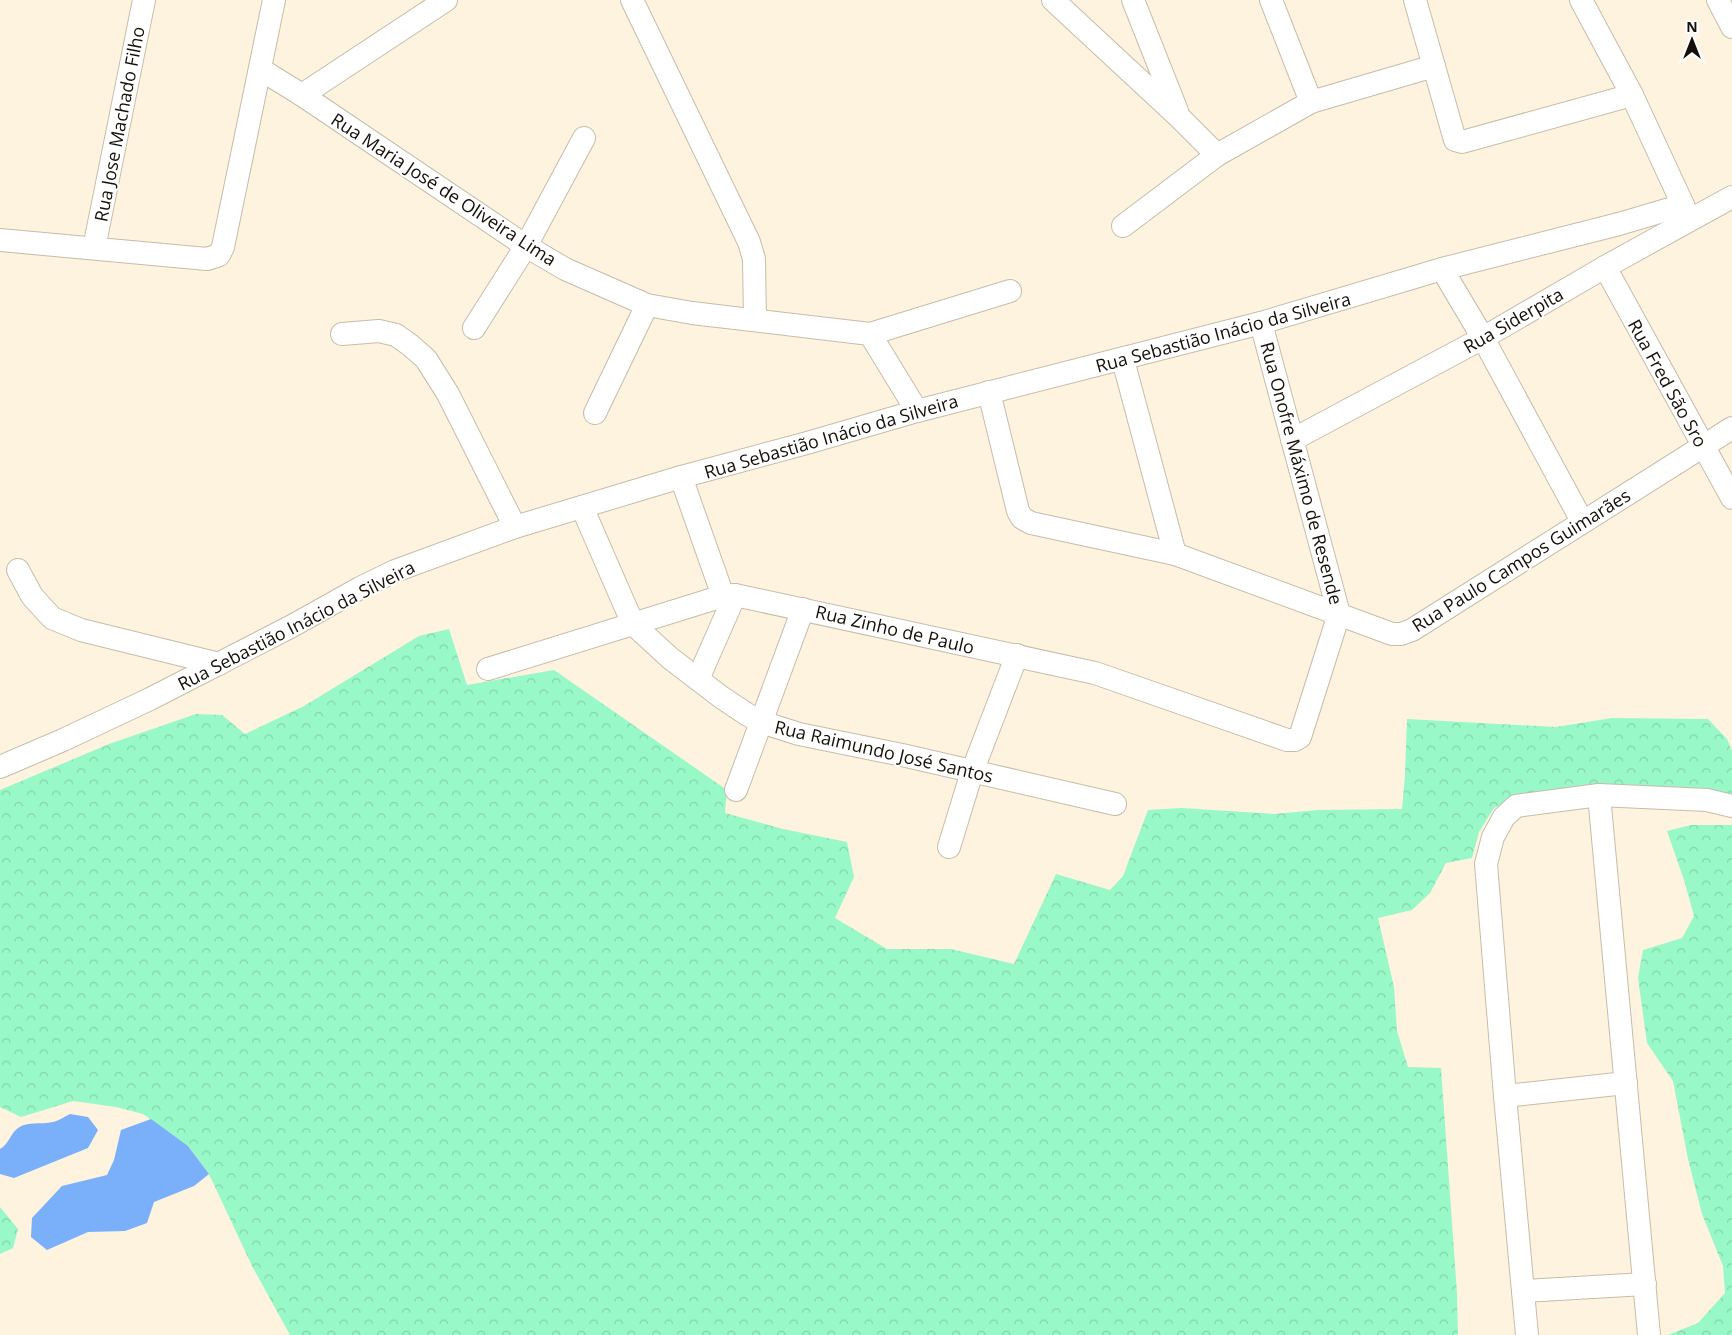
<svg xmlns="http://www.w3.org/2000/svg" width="1732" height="1335" font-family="'Open Sans',sans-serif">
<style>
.forest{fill:url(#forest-crowns)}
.water{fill:#7aaff9}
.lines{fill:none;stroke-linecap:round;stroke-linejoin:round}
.minor-casing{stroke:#c7bcaa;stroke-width:24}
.minor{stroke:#fff;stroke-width:22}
.labels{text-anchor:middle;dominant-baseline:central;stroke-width:4;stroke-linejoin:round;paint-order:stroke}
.street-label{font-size:18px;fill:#141009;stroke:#fff}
</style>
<defs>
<pattern id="forest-crowns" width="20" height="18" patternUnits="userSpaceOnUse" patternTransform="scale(1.25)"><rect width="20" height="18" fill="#99f8c8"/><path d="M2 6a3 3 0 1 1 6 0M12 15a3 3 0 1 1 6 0" fill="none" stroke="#83d4aa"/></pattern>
</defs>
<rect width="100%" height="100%" fill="#fef3df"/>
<g class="forest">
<path d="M449,629L467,685L554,670L727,790L725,813L783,829L847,842L854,877L835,918L887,949H951L1014,964L1056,874L1110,890L1123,876L1148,810L1181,808L1274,814L1318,810L1402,809L1405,775L1407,719L1556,727L1612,718L1708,719L1727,739L1732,751V798L1517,796L1494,808L1479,832L1472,858L1446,863L1430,893L1412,910L1378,918L1394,987L1397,1031L1408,1067L1441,1068L1457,1293L1458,1335H290L252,1266L209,1174L188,1146L143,1114L116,1107L73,1101L21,1117L0,1107V790L109,744L196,714L222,715L245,734L304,706L419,636Z"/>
<path d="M1691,825H1732V1335H1668L1698,1323L1725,1293L1723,1266L1702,1214L1688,1159L1673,1081L1647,1043L1638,978L1643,950L1682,938L1694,916L1684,880L1667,831Z"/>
<path d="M0,1207L18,1229L13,1248L0,1254Z"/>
</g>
<g class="water">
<path d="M70,1114L88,1117L98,1130L88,1148L14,1178L0,1174V1149C9,1144 10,1134 18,1128C28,1121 41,1125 53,1122C59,1121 65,1116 70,1114Z"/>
<path d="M151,1119L188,1146L209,1174L194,1186L154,1202L147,1223L125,1231L88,1232L47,1250L31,1237L32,1218L62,1186L107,1175L114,1160L121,1130Z"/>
</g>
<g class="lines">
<g class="minor-casing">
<g id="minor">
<path d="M632,0L749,242L754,259L755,320"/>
<path d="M1053,0L1179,117L1217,155"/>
<path d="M1133,0L1177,111"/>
<path d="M1271,0L1311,102"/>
<path d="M1415,0L1455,140L1462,142L1632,95"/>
<path d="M1581,0L1632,95L1683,205"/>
<path d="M1718,0L1732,27"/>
<path d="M260,69L302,95L526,246L565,269L647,305L692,313L870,334L917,411"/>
<path d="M302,95L446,0"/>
<path d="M1123,226L1217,155L1311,102L1434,66"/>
<path d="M0,240L207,259L219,255L223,247L274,0"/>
<path d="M94,248L144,0"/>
<path d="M1605,267L1732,498"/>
<path d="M1442,269L1483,338L1582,521"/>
<path d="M474,328L526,246L584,138"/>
<path d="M342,334L379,331L396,335L410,345L426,359L448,394L515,527"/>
<path d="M870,334L1010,291"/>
<path d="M1123,360L1175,554"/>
<path d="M989,392L1018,511L1022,518L1031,523L1175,554L1392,634H1401L1412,630L1732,428"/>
<path d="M595,413L647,305"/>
<path d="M1292,440L1483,338L1605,267L1732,197"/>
<path d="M681,477L723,596"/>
<path d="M582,507L633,624L670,658L721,697L748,715L761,722L799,734L902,755L1115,804"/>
<path d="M18,570L32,596L52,618L81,630L219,664"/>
<path d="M488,669L723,596L735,595L1095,673L1287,740H1295L1300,737L1339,614L1261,323"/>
<path d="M698,679L735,595"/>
<path d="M0,767L63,740L150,699L292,626L360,588L395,571L515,527L681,477L807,443L917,411L1261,323L1442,269L1619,224L1683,205L1689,220"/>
<path d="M736,790L803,609"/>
<path d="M1599,795L1649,1335"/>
<path d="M949,847L972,772L1017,655"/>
<path d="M1505,1096L1626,1083"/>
<path d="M1523,1291L1645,1284"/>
<path d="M1527,1335L1505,1096L1486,864L1493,837L1504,817L1516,806L1599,795L1707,800L1732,806"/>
</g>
</g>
<use href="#minor" class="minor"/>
</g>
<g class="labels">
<g class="street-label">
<text transform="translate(119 124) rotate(-79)">Rua Jose Machado Filho</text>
<text transform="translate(444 189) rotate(33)">Rua Maria José de Oliveira Lima</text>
<text transform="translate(1513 320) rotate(-30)">Rua Siderpita</text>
<text transform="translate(1223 332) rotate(-15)">Rua Sebastião Inácio da Silveira</text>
<text transform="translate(1668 383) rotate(61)">Rua Fred São Sro</text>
<text transform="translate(831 436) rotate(-16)">Rua Sebastião Inácio da Silveira</text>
<text transform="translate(1302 473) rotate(75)">Rua Onofre Máximo de Resende</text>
<text transform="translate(1521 560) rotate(-32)">Rua Paulo Campos Guimarães</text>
<text transform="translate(296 625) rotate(-27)">Rua Sebastião Inácio da Silveira</text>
<text transform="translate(895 629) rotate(13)">Rua Zinho de Paulo</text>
<text transform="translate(884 751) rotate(13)">Rua Raimundo José Santos</text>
</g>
</g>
<g transform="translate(1692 40)" stroke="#ffffff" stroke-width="4" paint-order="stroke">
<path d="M0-4L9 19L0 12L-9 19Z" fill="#141009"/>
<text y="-8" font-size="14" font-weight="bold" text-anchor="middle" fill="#141009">N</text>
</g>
</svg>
